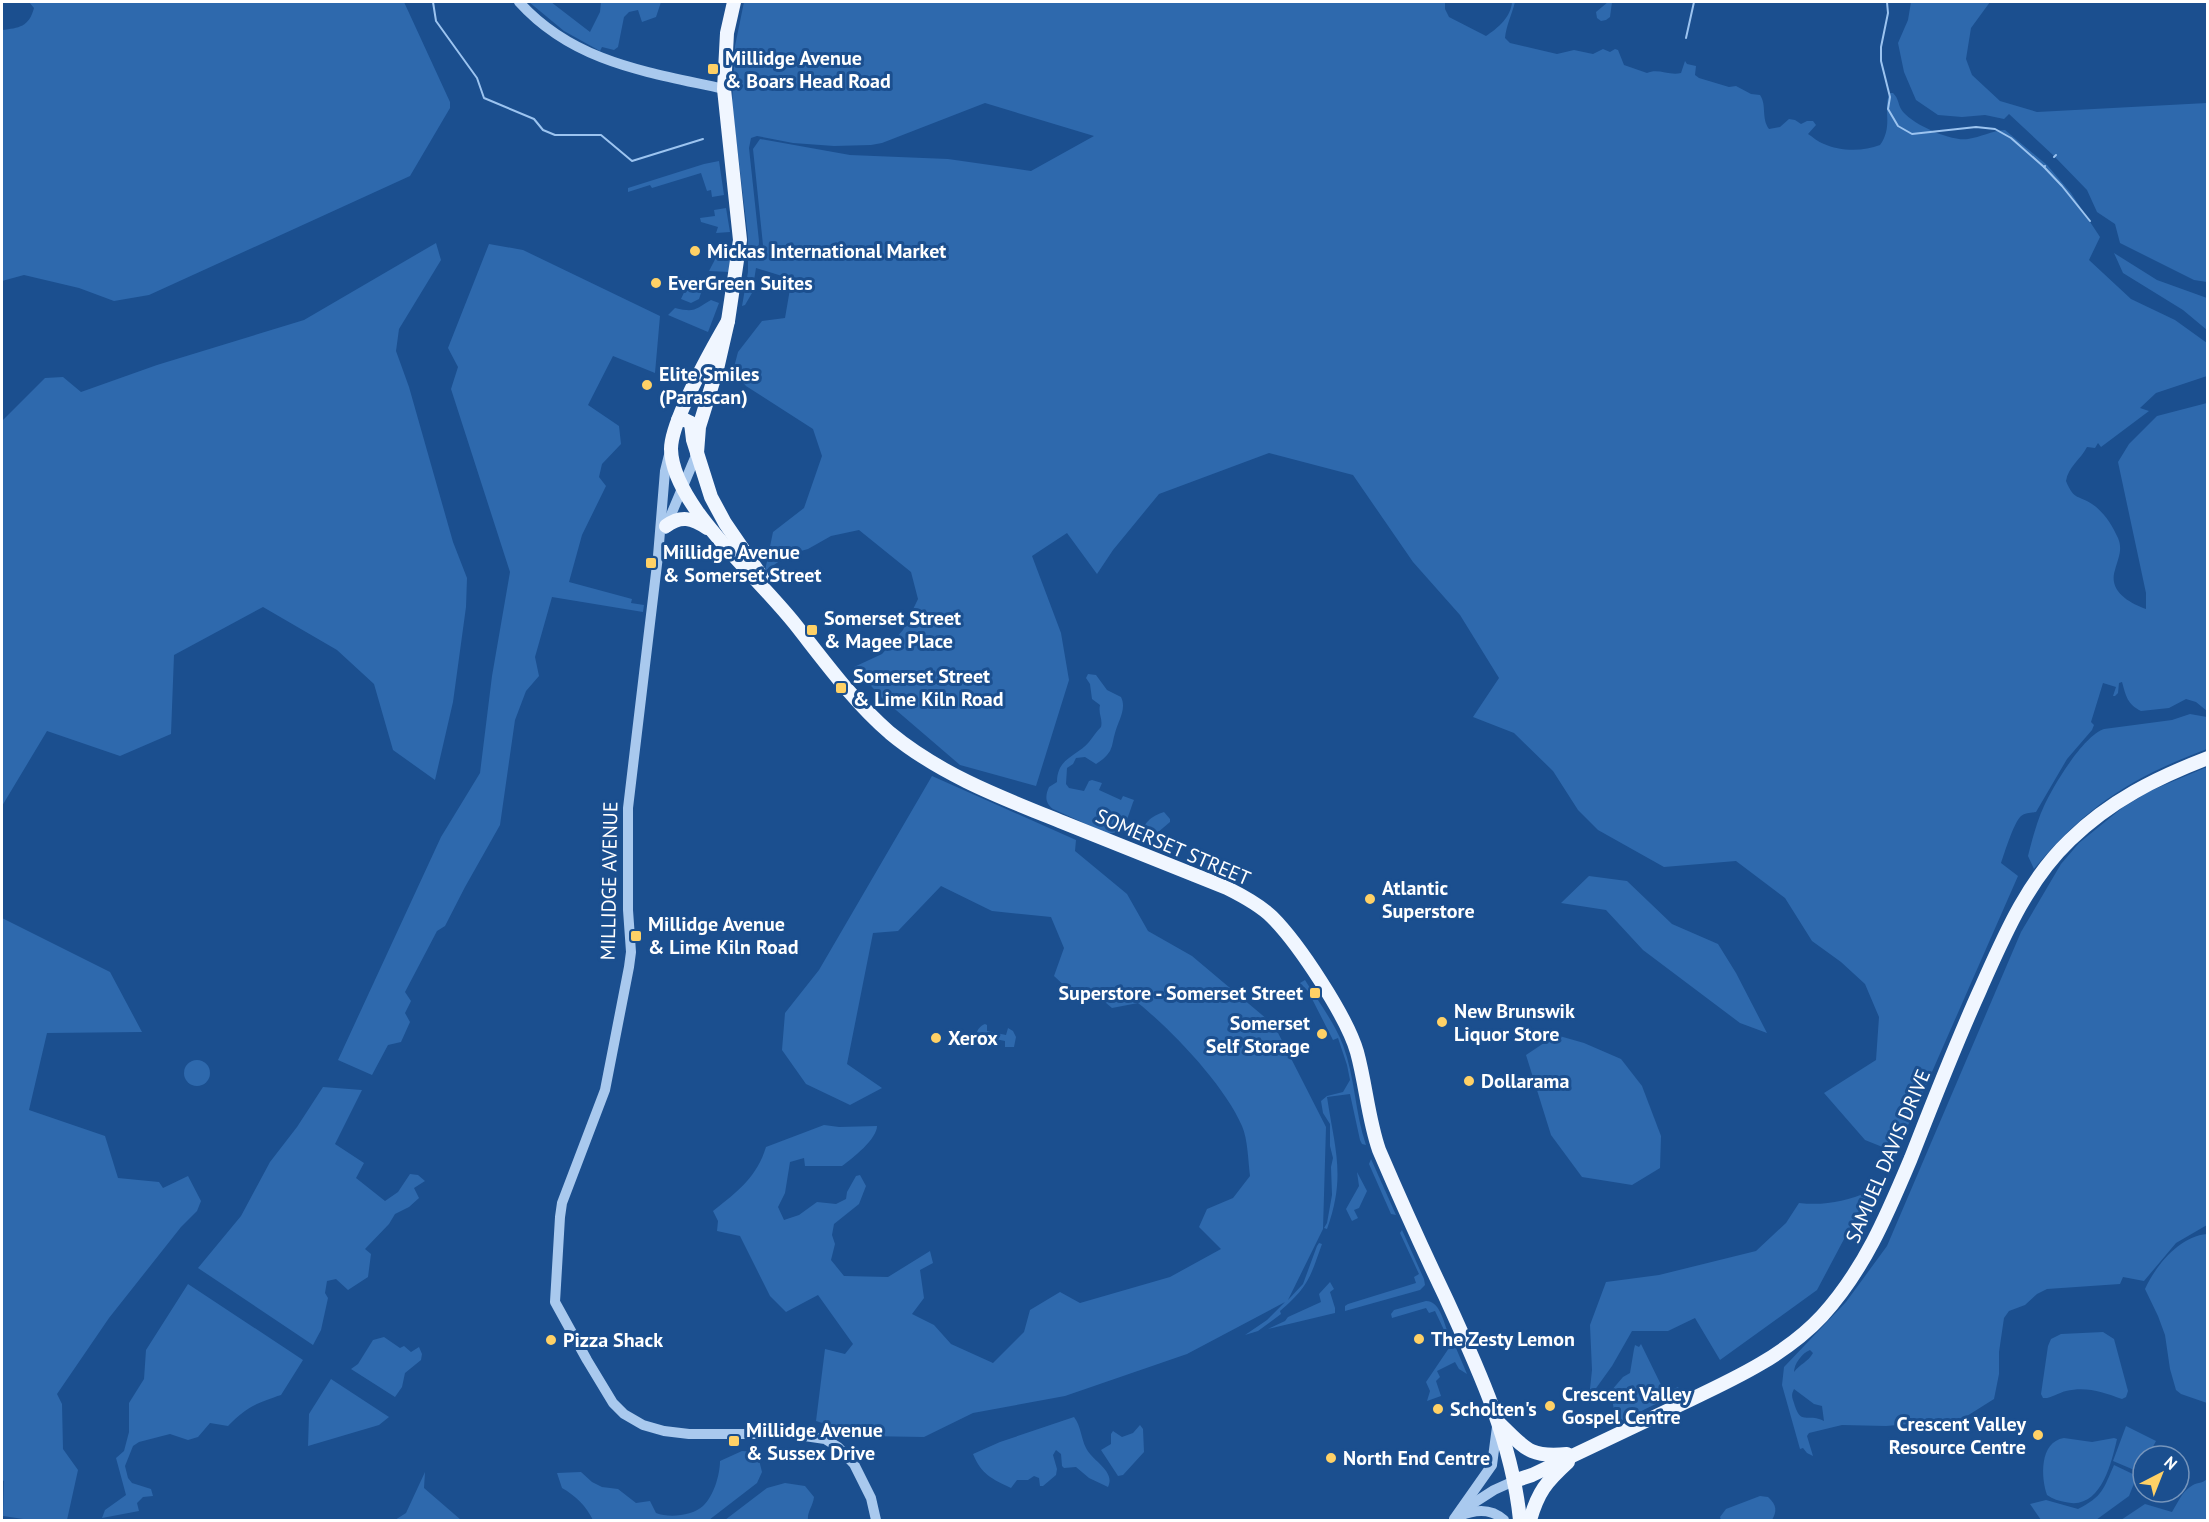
<svg xmlns="http://www.w3.org/2000/svg" width="2209" height="1522" font-family="'PT Sans',sans-serif">
<style>
.green{fill:#2e69ad;fill-rule:evenodd}
.lines{fill:none;stroke-linecap:round;stroke-linejoin:round}
.stream{stroke:#9cc4f0;stroke-width:2}
.minor{stroke:#a9c9ee;stroke-width:10}
.major{stroke:#f0f6ff;stroke-width:14}
.poi-dot{fill:#ffd166;stroke:#1b4f8f;stroke-width:2}
.labels{text-anchor:middle;dominant-baseline:central;stroke-width:6;stroke-linejoin:round;paint-order:stroke}
.poi-label{font-size:20px;font-weight:bold;fill:#fff;stroke:#1b4f8f;text-anchor:start}
.street-label{font-size:20px;fill:#fff;stroke:#1b4f8f}
</style>
<rect width="100%" height="100%" fill="#1b4f8f"/>
<g class="green">
<path d="M29,2H404L450,102V108L410,176L149,295L114,301L79,288L24,275L2,281V30C19,28 29,27 34,8Z"/>
<path d="M529,2H551L590,32L600,12L601,2H661L656,17L642,22L638,10L629,12L624,17L618,47L614,50L602,47L600,51L564,31Z"/>
<path d="M744,2H1445V9L1449,17L1486,36C1498,28 1511,17 1512,2H1515C1512,14 1506,26 1505,38L1510,43L1557,54L1574,50L1593,54L1603,49L1610,52L1615,49L1618,50L1624,65L1647,73C1658,68 1669,76 1681,73L1685,61L1687,64L1696,66L1695,75L1699,78L1729,87L1736,86L1751,94L1760,95C1767,105 1761,118 1769,129L1780,127L1789,119L1795,120L1801,124L1807,121H1813L1816,125L1808,134C1813,137 1818,142 1824,144C1839,151 1863,152 1880,145C1894,126 1882,107 1890,93H1893C1899,99 1898,104 1901,109C1910,124 1952,142 1968,139C1981,137 1991,131 2005,130L2047,165L2071,193L2100,237L2089,260L2131,299L2175,320L2207,343V376L2156,393L2140,408L2149,411L2101,447L2098,443L2095,448L2087,447C2081,459 2068,467 2066,481C2074,501 2079,495 2092,504C2104,512 2112,525 2118,538C2123,550 2118,558 2115,570C2108,591 2129,603 2146,609V593L2118,462L2129,444L2157,416L2207,403V711L2196,702L2186,699L2169,708L2141,711C2127,704 2126,696 2122,682L2119,683L2118,693L2115,696H2113L2116,687L2103,683L2091,722L2094,725L2092,730L2067,759L2036,812C2031,813 2025,813 2021,816C2013,824 2005,852 2001,863L2018,876L1910,1122L1890,1150L1865,1140L1824,1093L1876,1060L1879,1017L1865,984L1841,962L1812,941L1785,898L1736,861L1664,867L1598,830L1578,810L1553,771L1514,733L1473,717L1499,678L1460,615L1413,562L1353,475L1269,453L1159,494L1113,550L1097,574L1067,533L1032,556L1061,633L1069,680L1036,786L960,765L882,698L854,667L882,654L903,630L918,599L911,572L859,530L831,536L808,549L790,554L765,571L773,532L804,508L822,456L813,429L746,386L733,371L738,352L762,321L785,318L790,289L782,276L756,268L752,293L745,305L742,306L748,272V237L732,104L735,46ZM985,103L1094,136L1031,171L948,159L850,155L760,139L753,149L763,245L758,259L759,241L749,148L751,138L757,136L793,143L834,146L871,145L882,143Z"/>
<path d="M1608,2H1612L1610,17L1606,20L1601,21L1597,18L1596,12Z"/>
<path d="M1911,2H1990L1971,28L1966,59L1972,75L2000,101L2037,112L2207,103V282L2194,280L2120,243L2115,224L2097,212L2087,190L2054,156L2009,114L2004,119L1985,115L1962,117L1938,115L1916,100L1904,72L1898,43L1908,20Z"/>
<path d="M719,161L724,195L712,197L711,190L707,191L701,173L652,188L650,185L628,192V188L704,164Z"/>
<path d="M726,208L730,232L716,233L718,227L701,222L700,218L715,216L714,210Z"/>
<path d="M436,243L441,260L399,329L396,351L409,387L453,542L467,578L466,607L453,702L435,780L393,750L374,684L337,650L263,607L174,655L171,734L120,756L47,731L2,806V421L45,378L63,377L81,392L157,365L304,320Z"/>
<path d="M489,244L523,250L660,316L655,373L613,356L588,405L619,426L621,444L602,464L599,477L606,486L582,535L569,582L632,599L631,603L644,605L643,612L552,597L535,657L539,676L526,691L515,720L500,825L465,887L445,926L437,931L405,992L411,1001L405,1013L410,1022L401,1042L388,1045L372,1075L338,1060L441,837L480,773L492,676L510,572L451,389L458,367L448,348Z"/>
<path d="M722,246L731,247L729,272L709,271Z"/>
<path d="M2114,253L2157,280L2207,298V330L2183,310L2123,273Z"/>
<path d="M687,286L701,293L699,299L691,303L681,299Z"/>
<path d="M711,300L719,303L708,332L668,315L675,308C696,313 695,309 711,300Z"/>
<path d="M1088,674L1096,675L1107,690L1121,697C1127,709 1118,721 1115,733C1113,739 1113,745 1110,751C1106,757 1101,761 1096,764L1085,757L1076,758L1073,764L1067,768L1066,784L1069,788L1084,791L1089,781L1092,780L1102,783L1099,790L1121,800L1123,796L1134,800C1128,814 1126,836 1106,833L1053,809C1045,803 1045,796 1049,787L1057,782C1057,758 1076,757 1089,742C1093,737 1096,732 1101,727C1103,719 1098,714 1100,705L1092,699L1090,684L1086,678Z"/>
<path d="M2190,714L2207,717V749C2132,777 2085,807 2034,869L2028,856C2032,840 2037,821 2044,806C2053,786 2084,735 2104,729L2172,720Z"/>
<path d="M2207,767V1225L2176,1243L2144,1281L2123,1277L2120,1284L2047,1289L2037,1294L2025,1305L2009,1311L2004,1318L1999,1352V1374L1994,1399L1951,1426L1932,1422L1886,1426L1842,1425L1809,1433L1807,1436L1813,1456L1807,1453L1803,1448L1800,1449L1782,1385L1784,1367L1846,1302L1887,1246L2021,932L2061,864L2079,843L2122,808L2150,791ZM1810,1350L1813,1353C1808,1362 1800,1364 1794,1372C1794,1364 1802,1353 1810,1350ZM1794,1389L1814,1404L1822,1406L1824,1421C1807,1412 1801,1427 1794,1403C1792,1397 1791,1395 1794,1389Z"/>
<path d="M932,776L1076,840L1075,851L1127,894L1148,931L1192,956L1274,1025L1326,1127L1323,1229L1288,1300L1303,1284L1317,1246L1319,1243L1322,1244C1310,1278 1308,1287 1280,1311L1281,1314L1258,1331L1245,1335L1267,1320L1285,1302L1187,1354L1065,1396L973,1413L924,1437L864,1436L816,1421L825,1349L845,1354L853,1344L818,1295L786,1312L770,1296L740,1236L717,1231L718,1221L713,1211C737,1192 757,1177 766,1147L824,1125L839,1127L877,1126C877,1139 853,1158 842,1166H805L804,1158L790,1162L785,1193L778,1207L784,1220L799,1215L817,1202L836,1204L846,1199L847,1192L856,1176L860,1175L866,1186L859,1204L834,1224L832,1235L835,1244L831,1260L844,1276L888,1277L930,1251L933,1263L920,1270L924,1298L912,1314L934,1325L951,1344L993,1363L1024,1332L1030,1310L1060,1292L1080,1303L1170,1277L1221,1249L1199,1227L1207,1209L1233,1198L1250,1176C1248,1161 1248,1140 1242,1126C1225,1086 1172,1030 1138,1003L1112,1008L1093,992L1068,989L1054,976L1064,948L1051,917L992,911L941,886L898,931L873,933L847,1064L882,1088L850,1105L806,1084L782,1050L785,1013L819,970Z"/>
<path d="M1164,812L1170,819V822L1150,839L1143,838C1139,825 1153,815 1164,812Z"/>
<path d="M1589,876L1627,881L1672,924L1718,944L1736,973L1767,1033L1740,1023L1643,950L1606,910L1561,903Z"/>
<path d="M2,918L110,972L142,1032L47,1033L29,1110L105,1136L118,1178L159,1182L163,1188L188,1176L201,1201L197,1211L181,1227L109,1318L57,1394L62,1404L63,1449L78,1470L67,1520H30L3,1516L4,1481L2,1480Z"/>
<path d="M1305,980C1318,1001 1334,1022 1343,1045C1355,1077 1355,1113 1366,1145L1362,1144L1360,1140L1350,1094L1327,1097C1335,1150 1346,1176 1327,1229L1324,1228L1327,1223L1332,1195L1331,1167L1333,1158L1330,1146V1124L1323,1113L1321,1101L1327,1096L1343,1092L1350,1080L1347,1065L1338,1038L1333,1040L1308,991L1300,983Z"/>
<path d="M985,1024L987,1025V1031L1006,1035L1008,1028L1013,1031L1016,1037L1014,1047H1005V1041L986,1037L984,1043C973,1040 975,1028 985,1024Z"/>
<path d="M1556,1035L1584,1043L1621,1059L1642,1086L1661,1136L1660,1168L1632,1185L1582,1177L1551,1135L1526,1055Z"/>
<circle cx="197" cy="1073" r="13"/>
<path d="M323,1087L362,1090L335,1144L364,1163L356,1178L385,1201L398,1192L410,1174L418,1175L425,1181L414,1188L419,1198L409,1207L395,1214L389,1224L365,1249L371,1254L368,1277L348,1290L336,1279L327,1281L325,1293L328,1298L321,1330L313,1345L198,1268L241,1216L270,1162L297,1127Z"/>
<path d="M1371,1159L1396,1215L1391,1214L1369,1164Z"/>
<path d="M1357,1172L1367,1191L1359,1208L1354,1210L1358,1218L1352,1221L1346,1209L1359,1186Z"/>
<path d="M1869,1192L1817,1290L1720,1360L1695,1318L1668,1331H1632L1612,1366L1589,1398L1592,1370L1590,1325L1606,1282L1659,1275L1756,1251L1786,1223L1799,1203C1825,1206 1845,1201 1869,1192Z"/>
<path d="M1402,1230L1424,1279L1425,1285L1420,1290L1345,1311V1306L1348,1304L1416,1283L1414,1277L1419,1274L1400,1233Z"/>
<path d="M2207,1234V1403L2181,1394L2176,1390L2170,1369L2165,1335L2158,1316L2145,1289C2156,1265 2180,1236 2207,1234Z"/>
<path d="M1330,1282L1334,1289L1330,1292L1335,1308V1313L1268,1329L1285,1321L1288,1317L1321,1302L1319,1294Z"/>
<path d="M188,1284L303,1360L281,1395C257,1403 246,1407 228,1426L210,1423L198,1437L188,1440L170,1434L139,1442L133,1446L125,1466L128,1478L132,1483L151,1489L153,1496L143,1497L137,1503L139,1511L102,1518L105,1510L126,1495L116,1458L124,1451L129,1432V1403L144,1379L146,1350Z"/>
<path d="M1426,1301C1439,1301 1443,1319 1447,1330L1440,1335L1444,1330L1435,1311L1429,1313L1426,1308L1392,1318L1391,1314L1394,1310Z"/>
<path d="M2103,1332L2114,1339L2128,1391L2126,1397L2122,1399C2103,1392 2086,1386 2066,1391C2058,1393 2050,1399 2043,1398L2041,1394L2048,1346L2051,1339L2061,1334Z"/>
<path d="M384,1337L400,1348L404,1346L411,1352L419,1347L422,1354L421,1360L405,1373L402,1387L395,1397L351,1369L358,1364L373,1340Z"/>
<path d="M1450,1341H1453L1467,1374L1459,1369L1455,1362L1437,1371L1440,1377L1436,1381L1441,1396L1427,1401L1430,1391L1426,1382L1449,1348L1444,1344Z"/>
<path d="M1641,1344L1665,1393L1678,1387L1680,1392L1619,1422L1618,1417L1606,1422L1614,1411L1611,1391L1623,1377L1630,1373L1634,1349L1635,1345L1639,1347Z"/>
<path d="M331,1379L389,1417L379,1425L308,1446L309,1414Z"/>
<path d="M1074,1417C1081,1426 1081,1438 1086,1448C1092,1461 1116,1471 1108,1487L1089,1478L1076,1467L1064,1468L1062,1466L1061,1454L1056,1450L1053,1455L1057,1469L1056,1475L1043,1486H1040L1039,1478L1034,1476L1028,1480H1017L1011,1488C992,1479 981,1474 973,1454L1000,1442Z"/>
<path d="M1140,1425L1143,1429L1144,1452L1123,1475L1118,1476L1101,1450L1111,1444V1434L1113,1431L1122,1437L1133,1433Z"/>
<path d="M2126,1426L2156,1441L2148,1456H2143V1464L2139,1472L2113,1461Z"/>
<path d="M2064,1438L2092,1442L2114,1438L2117,1439C2111,1465 2100,1511 2065,1502C2059,1501 2053,1499 2047,1495C2041,1478 2039,1442 2064,1438Z"/>
<path d="M742,1451L757,1452L762,1472L757,1483L709,1520H593C586,1506 576,1496 562,1488L557,1473L581,1472L592,1482L602,1487L618,1489L636,1503L650,1501L656,1513C669,1518 692,1516 703,1506C714,1496 720,1474 720,1461Z"/>
<path d="M2114,1465L2137,1476L2129,1496L2096,1520H2041L2030,1504L2046,1500L2078,1509C2103,1496 2103,1490 2114,1465Z"/>
<path d="M425,1472L424,1488L461,1520H395L406,1513Z"/>
<path d="M2207,1479V1520H2121L2145,1504L2172,1512C2177,1504 2182,1492 2190,1487C2196,1482 2202,1484 2207,1479Z"/>
<path d="M785,1483L805,1486L814,1497C813,1506 807,1512 808,1520H725L767,1488Z"/>
<path d="M1760,1496L1768,1497C1777,1505 1777,1511 1772,1520H1721L1720,1517L1726,1509Z"/>
</g>
<g class="lines">
<g class="stream">
<path d="M433,2L436,21L477,78L484,98L534,119L543,130L555,135H601L632,161L703,139"/>
<path d="M1887,2L1888,13L1881,47V61L1890,97L1888,109L1898,126L1912,134L1976,127L1995,129L2011,138L2044,167L2045,166"/>
<path d="M1686,38L1694,2"/>
<path d="M2054,157L2056,155"/>
<path d="M2044,167L2062,186L2090,221"/>
</g>
<g class="minor">
<path d="M519,2C574,63 648,72 724,89"/>
<path d="M670,451L665,471L658,556L628,808V910L631,952L629,967L605,1090L562,1203L560,1217L555,1302L587,1360L613,1403L624,1414L643,1425L664,1431L689,1434H791L825,1439L838,1447L854,1464L871,1498L876,1520"/>
<path d="M665,529L697,453"/>
<path d="M1466,1508L1494,1490L1514,1481"/>
<path d="M1460,1516C1476,1509 1491,1508 1504,1520"/>
<path d="M1454,1519L1492,1465L1497,1427"/>
</g>
<g class="major">
<path d="M728,321C713,347 671,421 671,449C672,494 727,548 756,580C769,594 783,609 795,624C825,662 853,701 890,733C942,776 1005,799 1067,824C1120,845 1173,866 1227,888C1243,896 1260,905 1272,917C1299,944 1347,1017 1357,1052C1366,1085 1368,1118 1379,1150C1400,1199 1422,1248 1445,1296C1478,1368 1512,1441 1520,1520"/>
<path d="M678,420H685L691,423L693,440L711,497L725,523L762,577"/>
<path d="M697,453L699,427L717,369L728,321L740,240L724,89L727,33L734,2"/>
<path d="M666,526C681,515 692,518 707,528"/>
<path d="M1499,1423C1525,1448 1529,1458 1567,1454"/>
<path d="M1514,1481L1532,1475C1579,1453 1626,1430 1673,1408C1725,1383 1782,1359 1822,1316C1864,1270 1887,1215 1911,1158C1933,1102 1955,1045 1980,990C2004,936 2027,881 2070,840C2110,801 2156,778 2208,758"/>
<path d="M1530,1520C1538,1492 1546,1482 1568,1462"/>
</g>
</g>
<g class="poi-dot">
<rect x="707" y="63" width="12" height="12" rx="3"/>
<circle cx="695" cy="251" r="6"/>
<circle cx="656" cy="283" r="6"/>
<circle cx="647" cy="385" r="6"/>
<rect x="645" y="557" width="12" height="12" rx="3"/>
<rect x="806" y="624" width="12" height="12" rx="3"/>
<rect x="835" y="682" width="12" height="12" rx="3"/>
<circle cx="1370" cy="899" r="6"/>
<rect x="630" y="930" width="12" height="12" rx="3"/>
<rect x="1309" y="987" width="12" height="12" rx="3"/>
<circle cx="1442" cy="1022" r="6"/>
<circle cx="1322" cy="1034" r="6"/>
<circle cx="936" cy="1038" r="6"/>
<circle cx="1469" cy="1081" r="6"/>
<circle cx="1419" cy="1339" r="6"/>
<circle cx="551" cy="1340" r="6"/>
<circle cx="1550" cy="1406" r="6"/>
<circle cx="1438" cy="1409" r="6"/>
<circle cx="2038" cy="1435" r="6"/>
<rect x="728" y="1435" width="12" height="12" rx="3"/>
<circle cx="1331" cy="1458" r="6"/>
</g>
<g class="labels">
<g class="poi-label">
<text x="725" y="58">Millidge Avenue<tspan x="725" dy="23">&amp; Boars Head Road</tspan></text>
<text x="707" y="251">Mickas International Market</text>
<text x="668" y="283">EverGreen Suites</text>
<text x="659" y="374">Elite Smiles<tspan x="659" dy="23">(Parascan)</tspan></text>
<text x="663" y="552">Millidge Avenue<tspan x="663" dy="23">&amp; Somerset Street</tspan></text>
<text x="824" y="618">Somerset Street<tspan x="824" dy="23">&amp; Magee Place</tspan></text>
<text x="853" y="676">Somerset Street<tspan x="853" dy="23">&amp; Lime Kiln Road</tspan></text>
<text x="1382" y="888">Atlantic<tspan x="1382" dy="23">Superstore</tspan></text>
<text x="648" y="924">Millidge Avenue<tspan x="648" dy="23">&amp; Lime Kiln Road</tspan></text>
<text x="1303" y="993" text-anchor="end">Superstore - Somerset Street</text>
<text x="1454" y="1011">New Brunswik<tspan x="1454" dy="23">Liquor Store</tspan></text>
<text x="1310" y="1023" text-anchor="end">Somerset<tspan x="1310" dy="23">Self Storage</tspan></text>
<text x="948" y="1038">Xerox</text>
<text x="1481" y="1081">Dollarama</text>
<text x="1431" y="1339">The Zesty Lemon</text>
<text x="563" y="1340">Pizza Shack</text>
<text x="1562" y="1394">Crescent Valley<tspan x="1562" dy="23">Gospel Centre</tspan></text>
<text x="1450" y="1409">Scholten's</text>
<text x="2026" y="1424" text-anchor="end">Crescent Valley<tspan x="2026" dy="23">Resource Centre</tspan></text>
<text x="746" y="1430">Millidge Avenue<tspan x="746" dy="23">&amp; Sussex Drive</tspan></text>
<text x="1343" y="1458">North End Centre</text>
</g>
<g class="street-label">
<text transform="translate(1173 847) rotate(23)">SOMERSET STREET</text>
<text transform="translate(609 881) rotate(-89)">MILLIDGE AVENUE</text>
<text transform="translate(1888 1156) rotate(-67)">SAMUEL DAVIS DRIVE</text>
</g>
</g>
<rect width="2209" height="1522" fill="none" stroke="#ffffff" stroke-width="6"/>
<g transform="translate(2161 1474) rotate(42)"><circle r="28" fill="#1b4f8f" stroke="#7695bc" stroke-width="1.5"/>
<path d="M0-4.5L10 22L0 15L-10 22Z" fill="#ffd166"/>
<text y="-9" font-size="16" font-weight="bold" text-anchor="middle" fill="#ffffff">N</text>
</g>
</svg>
